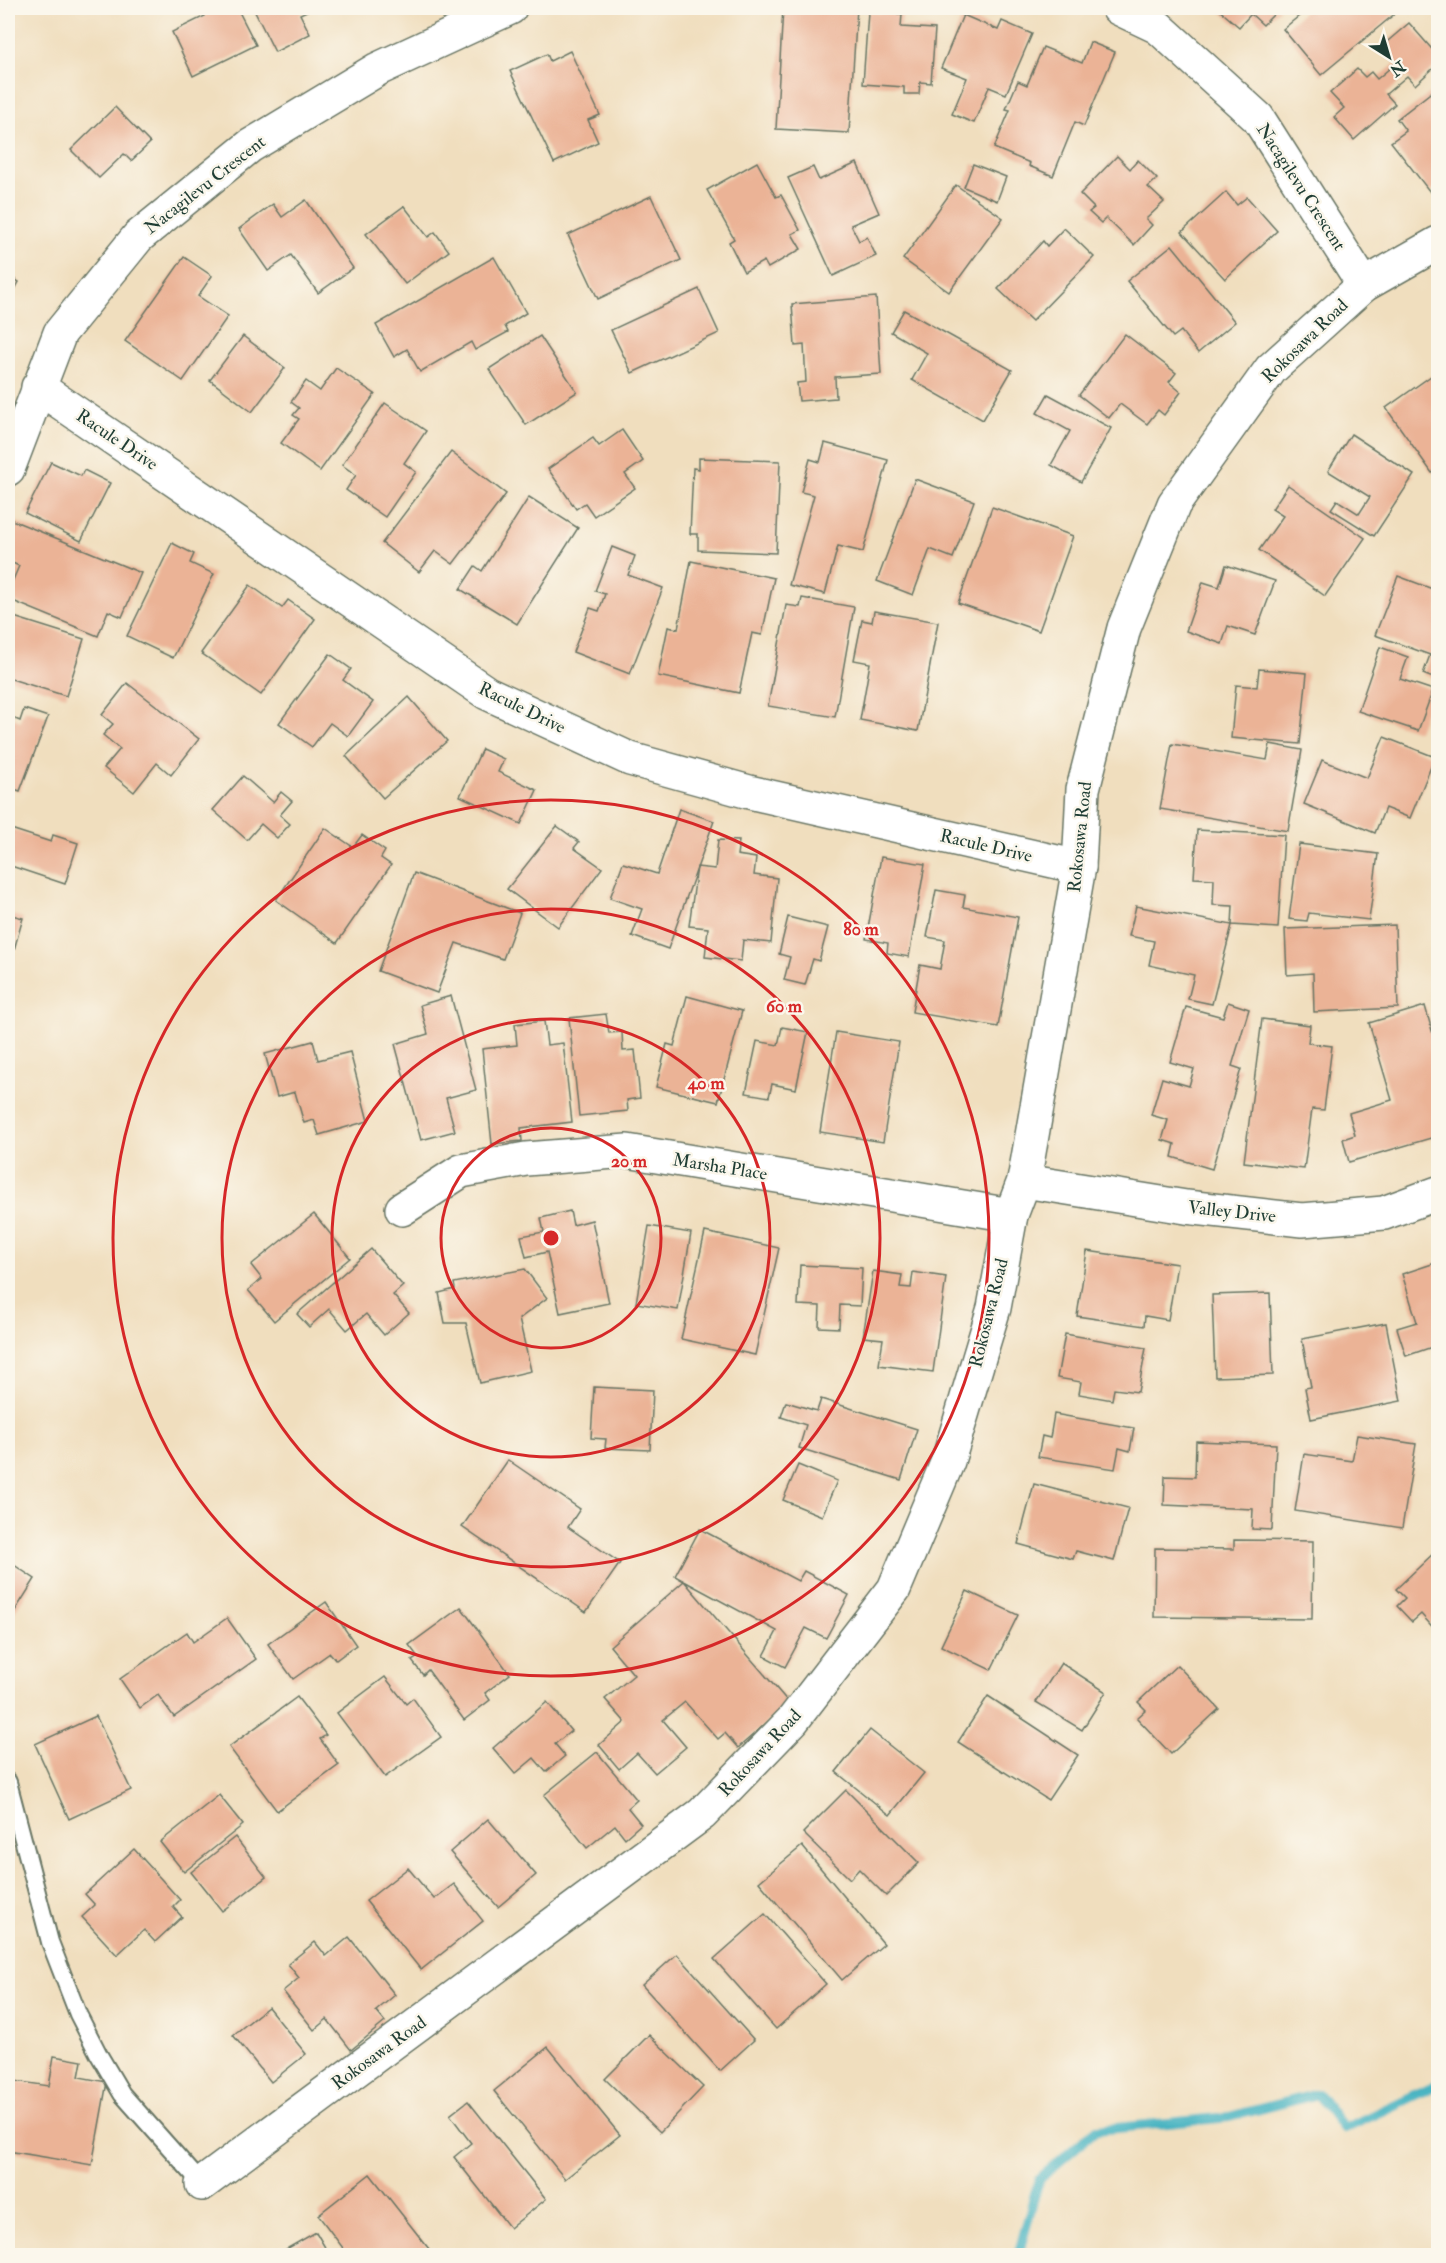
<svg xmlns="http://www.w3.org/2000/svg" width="1446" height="2263" font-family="'IM FELL Double Pica',serif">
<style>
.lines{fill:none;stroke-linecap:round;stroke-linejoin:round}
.stream{stroke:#45b2c1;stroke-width:10}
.building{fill:#ebb396}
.service-casing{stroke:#687564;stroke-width:20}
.minor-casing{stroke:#687564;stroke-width:36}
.service{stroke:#fff;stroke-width:16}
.minor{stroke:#fff;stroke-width:33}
.ring{fill:none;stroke:#d62828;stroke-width:3}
.labels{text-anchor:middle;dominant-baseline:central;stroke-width:5;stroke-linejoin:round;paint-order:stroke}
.street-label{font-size:18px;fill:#1f3d34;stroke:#fbf7ec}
.centre{fill:#d62828;stroke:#fbf7ec;stroke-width:3}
.ring-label{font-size:18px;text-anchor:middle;font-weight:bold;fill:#d62828;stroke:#fbf7ec;stroke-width:5;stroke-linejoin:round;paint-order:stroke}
</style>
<rect width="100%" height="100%" fill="#fbf7ec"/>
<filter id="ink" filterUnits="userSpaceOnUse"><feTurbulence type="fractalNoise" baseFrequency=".0167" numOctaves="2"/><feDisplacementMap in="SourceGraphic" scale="12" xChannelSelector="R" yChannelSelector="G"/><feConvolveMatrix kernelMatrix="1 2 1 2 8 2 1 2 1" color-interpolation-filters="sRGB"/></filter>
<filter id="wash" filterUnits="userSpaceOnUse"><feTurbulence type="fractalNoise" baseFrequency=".008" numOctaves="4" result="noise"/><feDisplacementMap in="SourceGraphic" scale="24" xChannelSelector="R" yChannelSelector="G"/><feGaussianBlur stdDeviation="1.35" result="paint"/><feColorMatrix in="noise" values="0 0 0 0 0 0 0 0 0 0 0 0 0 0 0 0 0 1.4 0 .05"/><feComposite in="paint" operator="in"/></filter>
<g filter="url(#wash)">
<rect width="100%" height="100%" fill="#f0debe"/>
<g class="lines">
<path class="stream" d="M1018,2256L1039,2179L1096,2130L1229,2117L1318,2094L1344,2129L1438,2084"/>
</g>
<g id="blocks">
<g class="building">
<path d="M201,8H237L256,45L193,76L172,32L205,16Z"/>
<path d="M253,8H313L300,14L310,34L275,52Z"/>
<path d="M783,8H857L849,133L776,129Z"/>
<path d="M1217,8H1280L1263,25L1251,14L1239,27Z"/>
<path d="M1309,8H1394L1397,12L1321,75L1283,29Z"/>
<path d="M868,12L902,14L901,27L935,29L931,83L920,82L919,94H904V87L863,84Z"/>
<path d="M963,15L998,30L1002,21L1032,34L1006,94L989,87L974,123L952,114L967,78L941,68Z"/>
<path d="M1409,23L1438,56V64L1415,85L1407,76L1386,94L1395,104L1354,140L1334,117L1344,108L1330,93L1357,69L1365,77L1371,72L1377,79L1396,63L1382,46Z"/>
<path d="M1090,42L1115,52L1084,126L1075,122L1053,176L1029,166L1030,163L994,148L1010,110L1006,109L1018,81L1027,85L1043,47L1082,63Z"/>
<path d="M570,51L600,115L588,120L598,142L554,163L510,71L547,54L550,61Z"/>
<path d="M1438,87V186L1430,192L1391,142L1406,131L1397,119Z"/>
<path d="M115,107L150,143L131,161L124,154L99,178L71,150Z"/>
<path d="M1117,156L1130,169L1138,160L1157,179L1148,187L1164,202L1146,219L1152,225L1134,245L1106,218L1101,223L1089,212L1094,208L1080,194Z"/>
<path d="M757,162L776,197L781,195L800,230L792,234L801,249L768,268L764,261L744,272L729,242L734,239L707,190Z"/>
<path d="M857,163L879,213L851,225L859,241L867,237L876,256L833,276L788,178L813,167L819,180Z"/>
<path d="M973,164L1006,177L997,201L964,187Z"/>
<path d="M956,185L1003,218L949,292L903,259Z"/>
<path d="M1226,192L1237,205L1247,197L1277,231L1225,279L1182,232Z"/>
<path d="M651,196L681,260L598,299L568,235Z"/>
<path d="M306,200L353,268L318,293L291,255L268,271L239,229L273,204L282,217Z"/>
<path d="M404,206L428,237L435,232L449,251L405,284L366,234Z"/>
<path d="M1064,228L1094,257L1032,321L998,289L1043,241L1047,246Z"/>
<path d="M1172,245L1235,322L1198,353L1181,331L1173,337L1127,281Z"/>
<path d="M184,257L212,276L198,296L228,316L183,381L125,341Z"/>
<path d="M494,257L526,313L505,326L508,332L475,350L471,342L420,372L407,349L394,357L376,325Z"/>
<path d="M8,275L19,282L8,302Z"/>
<path d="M699,289L719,333L632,373L611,330Z"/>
<path d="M876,297L881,374L835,377L836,398L799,401L797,383L806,382L804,345L795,346L792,304Z"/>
<path d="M904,310L1012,370L983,420L912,380L927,353L891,332Z"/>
<path d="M1125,334L1176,373L1169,382L1181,392L1164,415L1158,410L1147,424L1120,404L1109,418L1079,395Z"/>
<path d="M243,336L285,368L252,412L210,380Z"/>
<path d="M540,336L577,392L526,425L489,369Z"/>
<path d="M336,368L375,394L320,471L281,443L299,419L293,415L299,408L291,402L306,381L320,391Z"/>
<path d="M1431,376L1438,386V469L1432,473L1386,408Z"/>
<path d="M1048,394L1111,428L1081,482L1051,465L1070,431L1037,413Z"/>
<path d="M385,403L426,431L404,463L416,472L385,517L346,490L356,475L342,465Z"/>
<path d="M622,430L643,461L625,474L635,488L594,516L585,503L576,509L548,469L593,438L599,446Z"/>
<path d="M1351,434L1414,475L1374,536L1331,509L1337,500L1359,514L1370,497L1328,471Z"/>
<path d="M825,443L888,460L863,552L838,546L825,594L789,585L814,495L801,492L810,459L820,462Z"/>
<path d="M451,452L506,494L453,564L435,551L419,572L382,543Z"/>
<path d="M699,458L780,461L776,553L698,550V534H690L693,468L699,469Z"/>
<path d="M51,462L81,476L84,470L110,483L81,541L25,513Z"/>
<path d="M915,479L974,501L953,558L930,549L913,595L877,581Z"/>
<path d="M1288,485L1365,538L1325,596L1259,550L1283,516L1272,509Z"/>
<path d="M529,497L578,528L517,624L460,589L475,566L482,571Z"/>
<path d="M992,507L1073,536L1039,631L958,603Z"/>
<path d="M12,520L141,573L122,617L108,611L98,636L8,599V586L10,587L19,566L8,561V531Z"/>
<path d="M172,543L194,554L190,563L214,574L173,658L127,636Z"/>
<path d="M612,547L635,556L628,575L663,588L630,674L573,652L590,608L599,611L605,594L595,591Z"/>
<path d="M691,561L774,578L762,635L752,633L739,693L658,676L668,627L678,629Z"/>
<path d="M1226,565L1275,581L1255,635L1228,626L1222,644L1186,631L1203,582L1219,587Z"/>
<path d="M1398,576L1438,591V680L1423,674L1430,655L1375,635Z"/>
<path d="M250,585L282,608L288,600L315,619L261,695L201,653Z"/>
<path d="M802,598L854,607L835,717L768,706L786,605L800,607Z"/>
<path d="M874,611L938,622L918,731L860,720L870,663L854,660L862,620L872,622Z"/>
<path d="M14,617L84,639L66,696L8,678V636Z"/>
<path d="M1380,647L1408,657L1400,679L1433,690L1418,731L1358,711Z"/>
<path d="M330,654L351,669L343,680L373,702L348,736L330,723L312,747L279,723Z"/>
<path d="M1259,669L1307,673L1300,744L1231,738L1236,685L1257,687Z"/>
<path d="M127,683L199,739L171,775L157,763L134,792L104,768L120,749L103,735L113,724L102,715Z"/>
<path d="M409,697L447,741L383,798L346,756Z"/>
<path d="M24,709L48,717L20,791L8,787V716L20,721Z"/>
<path d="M1384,737L1435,757L1410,818L1385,808L1375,833L1304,804L1322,760L1367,778Z"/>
<path d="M1172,744L1267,760L1270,744L1302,750L1288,831L1160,809Z"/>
<path d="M482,749L504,759L498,772L537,790L521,824L460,796Z"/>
<path d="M243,776L273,802L281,792L292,801L280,815L290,824L277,838L261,824L247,840L213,810Z"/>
<path d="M679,809L714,821L668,949L632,936L642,909L610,898L623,863L657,874Z"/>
<path d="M557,826L579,842L574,848L602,868L558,927L507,889Z"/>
<path d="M8,828L51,842L53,835L78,843L65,884L8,865Z"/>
<path d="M325,828L353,847L362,835L385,851L381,858L391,865L337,943L276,900Z"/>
<path d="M1197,830L1284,835L1278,928L1232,925L1233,906L1213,905L1214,879L1194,878Z"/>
<path d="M718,840L739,841L737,855L756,858L754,875L777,878L771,943L743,940L741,961L705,957L708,928L689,926L697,867L715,869Z"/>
<path d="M1299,844L1378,854L1369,920L1309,913L1307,921L1289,919Z"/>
<path d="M881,857L925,864L909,957L887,953L888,943L866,939Z"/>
<path d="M414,873L520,913L503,959L456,943L437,993L378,971Z"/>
<path d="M936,890L965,895L963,907L1018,917L998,1027L912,1012L920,965L940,969L945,940L927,937Z"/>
<path d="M1136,906L1232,925L1212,1004L1188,999L1194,975L1149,965L1154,941L1129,936Z"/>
<path d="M8,914L23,918L8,971Z"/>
<path d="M788,917L828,927L819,961L813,959L805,985L784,980L790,957L779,954Z"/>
<path d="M1395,925L1398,1008L1314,1012L1313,973L1287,975L1285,929Z"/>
<path d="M451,996L476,1090L446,1098L455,1131L421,1140L395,1044L428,1034L420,1005Z"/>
<path d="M687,996L742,1011L718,1102L656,1087L667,1044L674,1046Z"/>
<path d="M1228,1002L1249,1009L1232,1066L1241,1069L1212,1169L1172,1157L1175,1144L1162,1140L1168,1120L1151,1115L1162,1078L1189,1086L1194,1069L1170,1062L1186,1007L1223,1017Z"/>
<path d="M1425,1006L1438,1052V1136L1349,1162L1343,1139L1355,1135L1349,1113L1392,1100L1369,1023Z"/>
<path d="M606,1014L609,1033L622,1032L623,1051L635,1050L640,1098L627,1100L628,1111L579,1116L569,1018Z"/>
<path d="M1262,1019L1310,1025L1308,1043L1332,1046L1324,1110L1312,1109L1304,1169L1244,1162Z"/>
<path d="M544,1021L547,1045L563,1043L572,1122L521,1128L522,1141L492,1144L482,1049L517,1045L515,1024Z"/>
<path d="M782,1027L808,1032L796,1089L772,1084L769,1097L746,1093L757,1041L778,1045Z"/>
<path d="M836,1032L899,1042L883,1142L820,1132Z"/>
<path d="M313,1041L318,1060L350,1052L368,1121L319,1135L314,1120L304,1123L295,1092L277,1097L265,1054Z"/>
<path d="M570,1211L573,1225L592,1220L609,1303L560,1313L547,1252L526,1257L521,1236L544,1232L541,1218Z"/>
<path d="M314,1214L350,1258L274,1321L248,1290L262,1279L251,1265Z"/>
<path d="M649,1226L691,1233L678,1310L636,1303Z"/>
<path d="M705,1232L779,1248L755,1355L681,1339Z"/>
<path d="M371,1249L403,1286L393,1295L409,1313L384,1335L366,1314L347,1330L329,1309L309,1327L297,1314Z"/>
<path d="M1087,1251L1177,1264L1168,1320L1145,1316L1144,1326L1077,1316Z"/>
<path d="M1438,1262V1345L1406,1356L1397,1328L1417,1322L1402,1274Z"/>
<path d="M800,1265L862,1268L860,1306L840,1305L839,1328L819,1327L820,1306L798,1305Z"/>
<path d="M525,1269L547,1298L519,1319L531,1371L480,1383L466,1323H445L439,1293L455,1289L454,1283Z"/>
<path d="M873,1271L902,1275L900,1287L911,1288L913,1272L946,1277L933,1372L879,1365L883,1339L863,1337Z"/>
<path d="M1270,1293L1273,1375L1215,1377L1212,1295Z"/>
<path d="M1386,1323L1401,1401L1311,1419L1305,1388L1311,1387L1302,1339Z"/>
<path d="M1065,1334L1146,1348L1138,1392L1114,1389L1112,1400L1079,1394L1081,1382L1057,1378Z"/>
<path d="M594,1387L653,1390L650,1450L605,1448L606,1439L591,1438Z"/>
<path d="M821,1399L917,1429L901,1480L799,1448L806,1425L781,1417L786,1402L817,1411Z"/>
<path d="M1054,1414L1134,1428L1130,1451L1119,1448L1115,1469L1038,1457L1042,1436L1050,1438Z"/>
<path d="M1357,1435L1416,1444L1402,1528L1295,1511L1304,1454L1352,1461Z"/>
<path d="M1196,1441L1276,1444L1272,1530L1252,1529L1253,1509L1164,1505L1165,1476L1195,1477Z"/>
<path d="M508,1460L580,1509L568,1527L620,1563L586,1612L462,1527Z"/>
<path d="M798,1465L837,1481L822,1516L783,1500Z"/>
<path d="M1034,1484L1128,1508L1114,1561L1076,1551L1073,1559L1018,1544Z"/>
<path d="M700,1529L798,1581L804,1571L849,1595L826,1638L806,1628L785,1667L764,1656L777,1631L684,1581L789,1703L738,1748L725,1733L718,1739L685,1702L663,1720L686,1747L655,1773L637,1753L619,1769L599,1745L625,1722L605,1699L634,1675L610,1646L684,1581L675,1576Z"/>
<path d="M1234,1540L1313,1541L1312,1619L1154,1617L1155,1548L1234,1549Z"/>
<path d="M1437,1550L1438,1551V1633L1421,1614L1412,1622L1397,1606L1405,1598L1396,1589Z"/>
<path d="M8,1561L35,1579L8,1622Z"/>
<path d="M967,1591L1018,1615L991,1670L941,1646Z"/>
<path d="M326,1602L356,1645L336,1660L330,1653L293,1679L268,1644Z"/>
<path d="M461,1607L510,1674L485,1693L490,1700L464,1720L428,1670L423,1675L412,1661L418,1657L409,1645Z"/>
<path d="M227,1618L256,1659L174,1717L158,1695L140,1708L120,1679L187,1632L193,1642Z"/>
<path d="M1061,1663L1106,1692L1082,1730L1036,1702Z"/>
<path d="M1177,1665L1219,1709L1171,1754L1137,1718L1146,1710L1138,1702Z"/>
<path d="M385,1677L406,1704L413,1698L441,1737L385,1777L337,1713Z"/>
<path d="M988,1696L1078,1755L1048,1800L958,1742Z"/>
<path d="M297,1697L326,1735L320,1739L339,1765L277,1811L229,1747Z"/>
<path d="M547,1702L571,1731L555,1744L565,1756L546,1772L534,1758L515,1774L493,1748Z"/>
<path d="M96,1716L131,1790L69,1819L35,1744Z"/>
<path d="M870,1730L924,1773L890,1815L836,1772Z"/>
<path d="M597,1752L637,1800L628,1808L641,1824L625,1838L615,1825L587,1848L544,1795Z"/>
<path d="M846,1790L919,1863L886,1896L859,1869L850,1879L803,1833Z"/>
<path d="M219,1795L243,1825L184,1872L160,1842Z"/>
<path d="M488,1819L536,1875L498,1907L450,1852Z"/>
<path d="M235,1837L266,1877L222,1911L191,1872Z"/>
<path d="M802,1846L884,1944L842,1980L759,1882Z"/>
<path d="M134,1849L180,1900L173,1907L182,1917L155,1942L144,1930L117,1955L82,1917L95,1905L85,1894Z"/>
<path d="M408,1868L434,1899L454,1884L483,1921L421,1970L366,1901Z"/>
<path d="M765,1914L826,1984L776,2029L714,1959Z"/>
<path d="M349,1937L395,1995L376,2011L385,2022L351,2050L327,2019L314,2030L283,1991L299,1978L288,1964L315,1942L326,1956Z"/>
<path d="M677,1954L754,2040L720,2071L642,1985Z"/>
<path d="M268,2007L306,2054L271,2082L233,2035Z"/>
<path d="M649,2035L703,2087L660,2132L605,2079Z"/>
<path d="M548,2047L620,2135L565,2179L494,2091Z"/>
<path d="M54,2056L82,2061L79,2077L107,2082L92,2165L8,2151V2080L49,2086Z"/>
<path d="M468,2101L546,2199L510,2228L454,2157L471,2143L450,2115Z"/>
<path d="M370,2174L429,2249L421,2256H349L318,2215Z"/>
<path d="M316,2232L330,2256H274Z"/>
</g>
</g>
</g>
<g filter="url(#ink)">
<use href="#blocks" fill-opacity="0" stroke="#687564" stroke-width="1.5"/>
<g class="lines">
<g class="service-casing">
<path id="service" d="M8,1782L50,1942L78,2014L99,2055L122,2094L202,2184"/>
</g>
<g class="minor-casing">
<g id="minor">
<path d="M1118,8L1158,27L1258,118L1364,285"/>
<path d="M38,387L487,693L630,759L749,792L1079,867"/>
<path d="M8,469L60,333L138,237L250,146L378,69L510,8"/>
<path d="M1024,1181L1186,1207L1302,1220L1384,1213L1438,1193"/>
<path d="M402,1209L461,1171L526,1159L627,1151L1011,1215"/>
<path d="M202,2184L702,1814L793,1720L894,1589L948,1461L994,1308L1011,1215L1024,1181L1079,867L1083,789L1124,628L1174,504L1271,369L1364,285L1438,243"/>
</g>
</g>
<use href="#service" class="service"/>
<use href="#minor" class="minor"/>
</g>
</g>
<g class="ring">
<circle cx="551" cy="1238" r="110"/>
<circle cx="551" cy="1238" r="219"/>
<circle cx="551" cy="1238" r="329"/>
<circle cx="551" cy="1238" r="438"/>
</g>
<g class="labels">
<g class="street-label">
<text transform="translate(205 185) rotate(-38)">Nacagilevu Crescent</text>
<text transform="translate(1301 187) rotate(57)">Nacagilevu Crescent</text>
<text transform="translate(1305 341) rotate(-44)">Rokosawa Road</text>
<text transform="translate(117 440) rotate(34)">Racule Drive</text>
<text transform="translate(522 708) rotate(26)">Racule Drive</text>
<text transform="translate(1080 837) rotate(-84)">Rokosawa Road</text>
<text transform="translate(986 846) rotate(13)">Racule Drive</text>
<text transform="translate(720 1167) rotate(9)">Marsha Place</text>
<text transform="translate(1232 1212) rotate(6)">Valley Drive</text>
<text transform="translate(989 1313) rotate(-76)">Rokosawa Road</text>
<text transform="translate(760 1753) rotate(-47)">Rokosawa Road</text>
<text transform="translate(379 2053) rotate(-36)">Rokosawa Road</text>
</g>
</g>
<circle cx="551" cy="1238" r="9" class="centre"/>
<g class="ring-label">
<text x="861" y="935">80 m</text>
<text x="784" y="1012">60 m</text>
<text x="706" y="1089">40 m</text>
<text x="629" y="1167">20 m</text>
</g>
<rect width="1446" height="2263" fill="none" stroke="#fbf7ec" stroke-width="30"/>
<g transform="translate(1389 57) rotate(143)" stroke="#fbf7ec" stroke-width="4.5" paint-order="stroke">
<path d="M0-4.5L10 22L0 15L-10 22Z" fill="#1f3d34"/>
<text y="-9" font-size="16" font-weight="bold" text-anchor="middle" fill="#1f3d34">N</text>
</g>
</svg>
